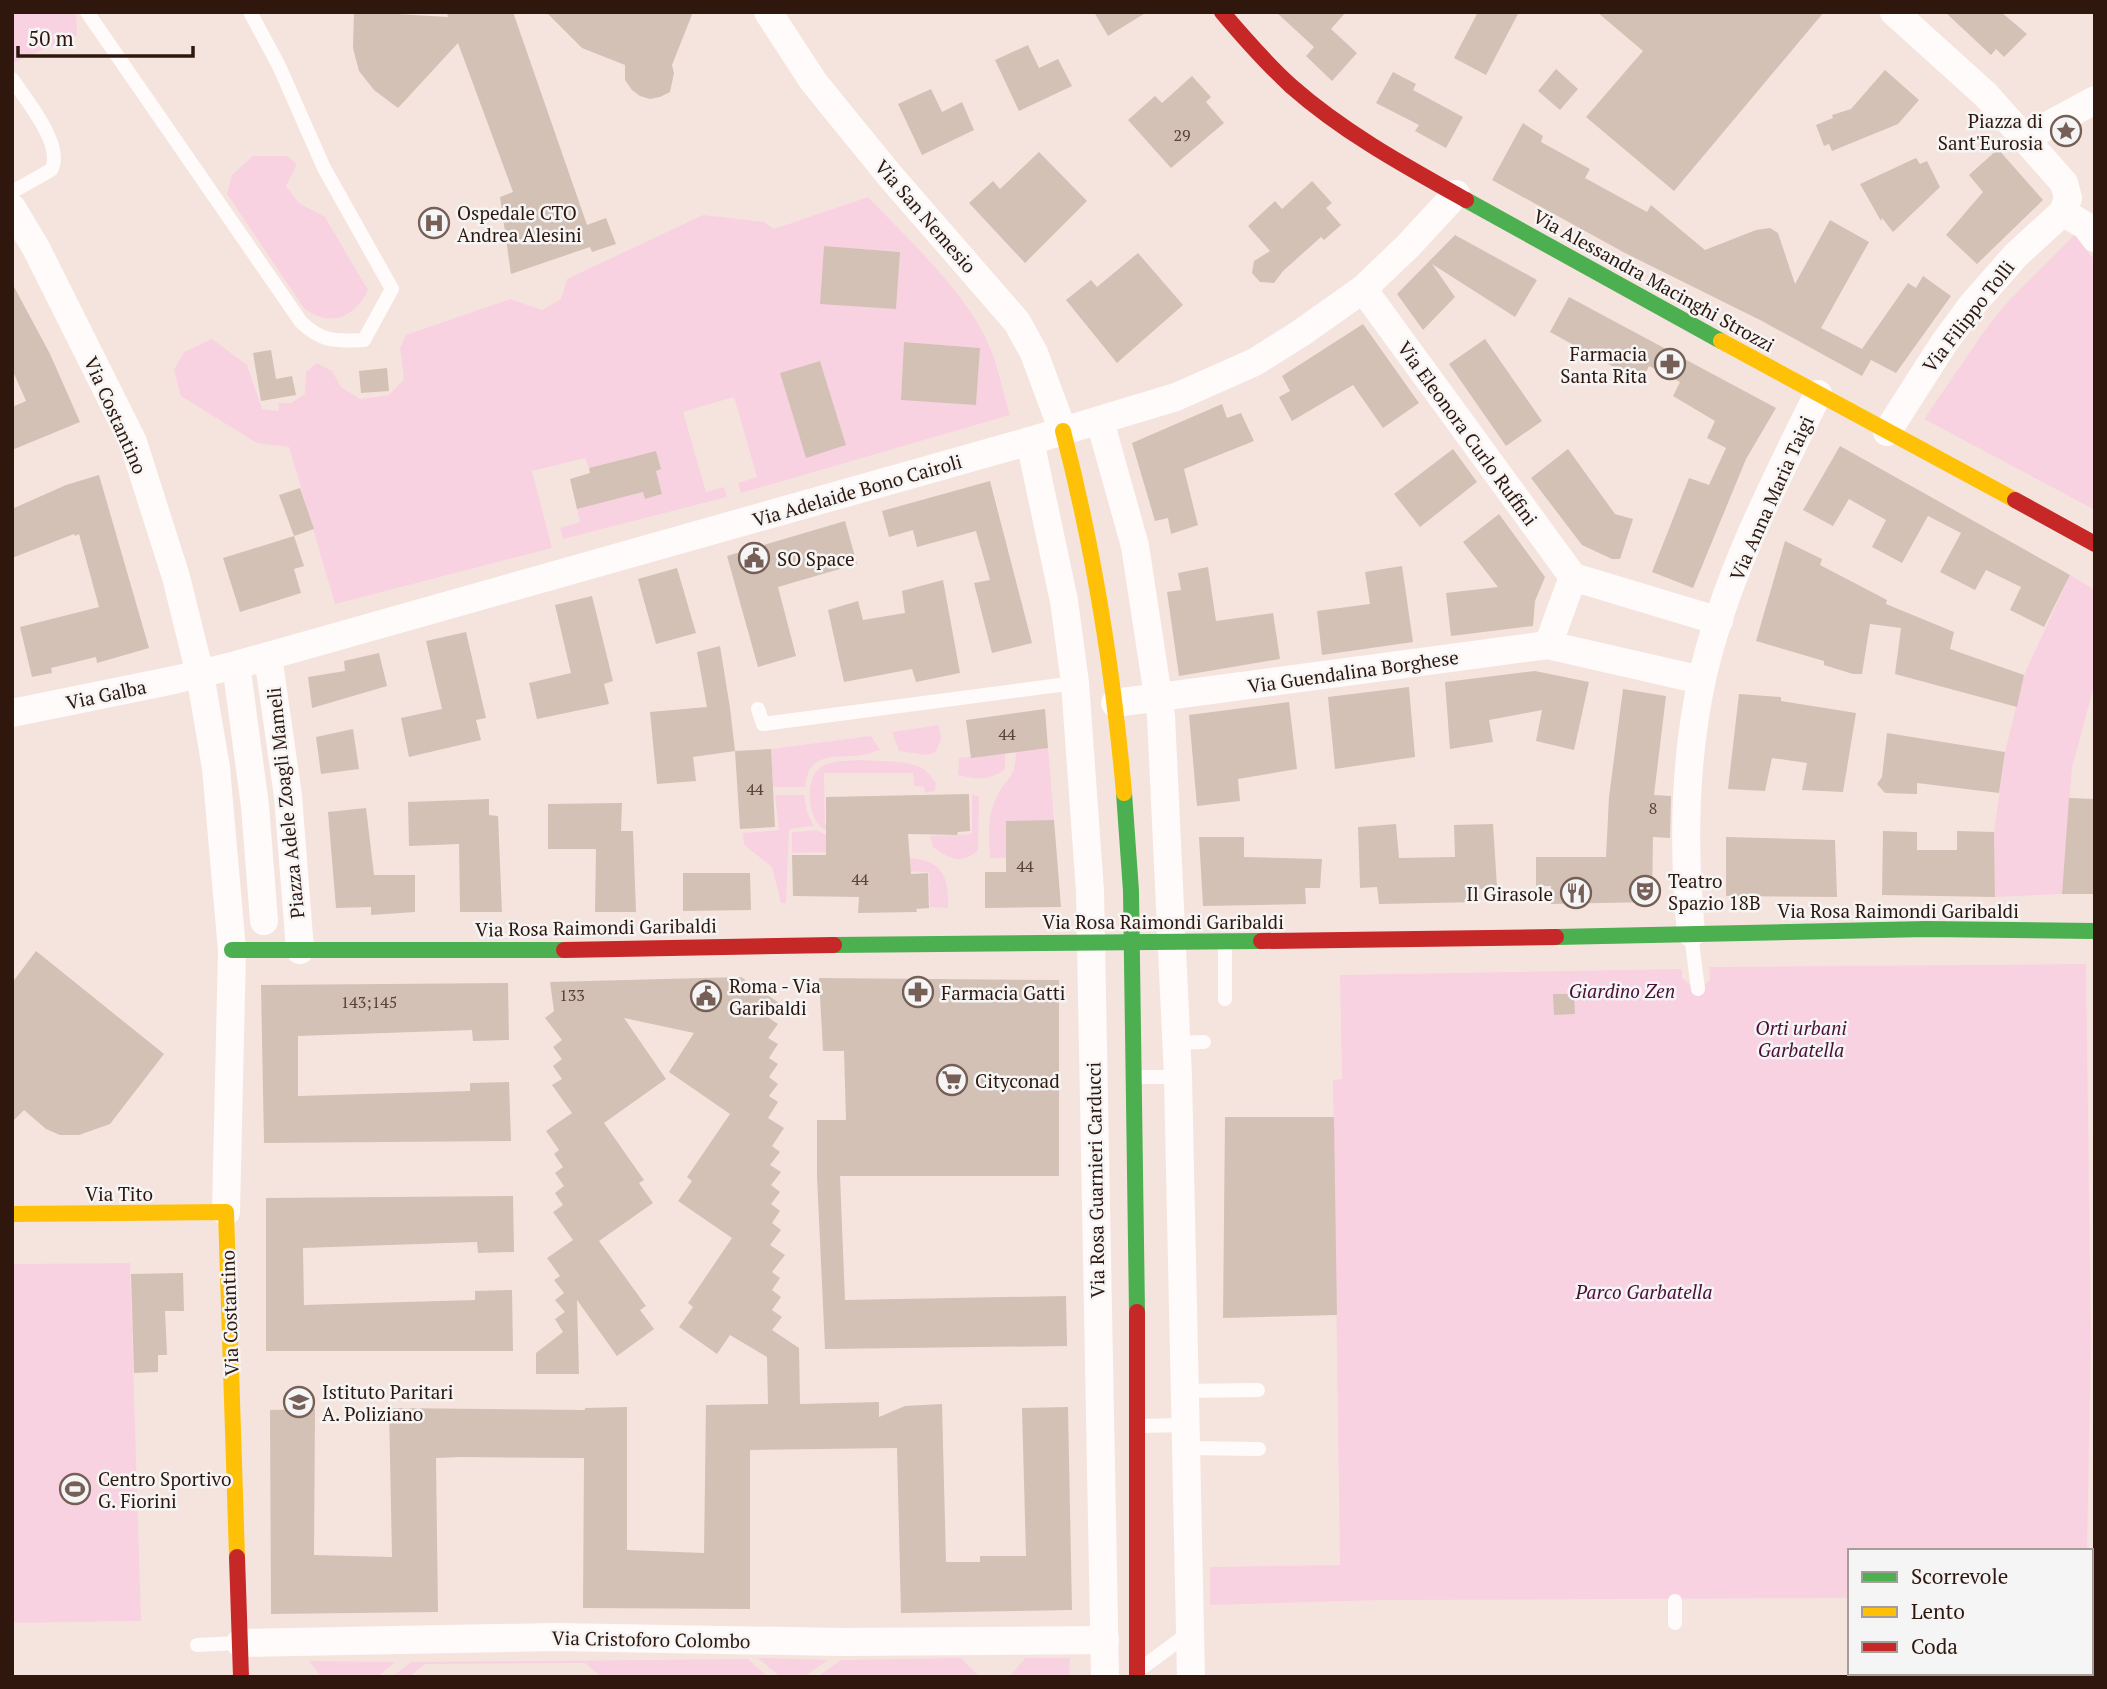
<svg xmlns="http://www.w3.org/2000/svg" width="2107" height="1689" font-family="'PT Serif',serif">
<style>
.green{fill:#f9d2e2;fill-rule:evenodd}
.building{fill:#d3c1b5}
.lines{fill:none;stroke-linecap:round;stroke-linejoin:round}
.lane{stroke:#fefbfa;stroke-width:14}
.street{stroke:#fefbfa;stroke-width:28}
.fast{stroke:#4caf50;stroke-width:16}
.slow{stroke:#ffc107;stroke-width:16}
.jam{stroke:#c62828;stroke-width:16}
.labels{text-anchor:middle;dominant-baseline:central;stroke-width:5;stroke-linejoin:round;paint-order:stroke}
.number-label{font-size:16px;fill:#594237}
.poi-label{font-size:19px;fill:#30170d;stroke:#f5f5f5;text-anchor:start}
.street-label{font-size:19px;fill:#30170d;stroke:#f5f5f5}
.park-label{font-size:19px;font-style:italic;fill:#4a0e38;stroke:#f5f5f5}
</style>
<rect width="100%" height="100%" fill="#f5e4de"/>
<g class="green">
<path d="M12,12H76L77,35L15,62L12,58Z"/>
<path d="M253,156H287L297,164L286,186L300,204L325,217L368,290C355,318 329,328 304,308L227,194L232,175Z"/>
<path d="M868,197C907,238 970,296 990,348C999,369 1003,393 1010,415L741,493L738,483L757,477L734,397L683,412L706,492L724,487L727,497L563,539L560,528L580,522L577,509L643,492L645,499L662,494L656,471L661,469L656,451L589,468L585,458L532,471L552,548L335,604L289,447L257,443L181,396L174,370L184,352L212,339L247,365L262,409L279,411L278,403H291L305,394L306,372L317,363L332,371L341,387L360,399L389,395L404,379L400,348L406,335L510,299L542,310L561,299L567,279L703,215L764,222L774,229ZM824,246L899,252L896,309L820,303ZM905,342L980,348L976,405L901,399ZM820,361L846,445L806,457L781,373Z"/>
<path d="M2075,234L2092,257L2095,256V510L1924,419L1983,333L2003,307Z"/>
<path d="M2070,575L2095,590V682L2072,768L2062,894L1995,897L1994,832L2005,752L2024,675Z"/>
<path d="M939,725L941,739L936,752L927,755L899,751L892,732Z"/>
<path d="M871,736L880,750C875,751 869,754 863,755C848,758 826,753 813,765C807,770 807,780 805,787H773L771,749Z"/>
<path d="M1048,748L1054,820L1006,821V858H990C989,838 987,815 997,796C1008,775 1015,780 1016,752Z"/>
<path d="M1005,753V769C988,782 977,779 958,775L959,758Z"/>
<path d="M859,760C876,761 912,760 925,770C929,773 933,779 936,783L935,791L925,793L924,787L914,786L913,773H824L825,824L851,826C845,828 836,832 830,831C807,829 803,778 821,767C832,760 847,761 859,760Z"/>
<path d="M972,794L979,797L978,850C963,865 948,859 933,847L930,836L972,834Z"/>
<path d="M775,795H804L807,812L814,826L789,829L786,903H781L772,867L744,845L743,833L779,830Z"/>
<path d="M816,830L828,836L831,852L792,853V832Z"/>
<path d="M909,858C943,860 949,877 948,908L930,907L929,872L893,871Z"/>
<path d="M2086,964L2091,1342L2087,1551H1850V1598L1384,1600L1210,1605V1567L1340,1565L1333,1080L1342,1079L1340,975L1682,969V978L1694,988H1701L1710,980L1709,967Z"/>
<path d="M130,1263L141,1621L12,1623V1264Z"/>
<path d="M758,1658L828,1660L805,1676L778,1675Z"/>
<path d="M961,1658L978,1675L1010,1676L1025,1658H1070L1069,1677H817L841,1660Z"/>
<path d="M748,1659L768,1677H601L585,1663L425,1664L409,1677H392L411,1662Z"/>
<path d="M309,1661L395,1662L377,1677H321Z"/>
</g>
<g class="building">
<path d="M354,12H397V14L448,17L447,12H513L587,225L606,218L616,244L592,252L590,247L511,274L500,197L513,192L458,43L398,108L374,90L359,71L353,48Z"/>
<path d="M546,12H693L672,65L674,73L670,92L660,97L650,99L640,96L632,90L625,80V65L582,48Z"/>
<path d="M1094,12H1147L1108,36Z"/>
<path d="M1276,12H1346L1331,29L1357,53L1332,81L1306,56L1314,47Z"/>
<path d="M1478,12H1519L1486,75L1454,58Z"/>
<path d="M1597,12H1824L1674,191L1586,117L1643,51Z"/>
<path d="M1945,12H2001L2027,34L2004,57L1996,49L1991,55Z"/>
<path d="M1028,45L1039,68L1058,59L1072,86L1019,111L995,60Z"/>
<path d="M1556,69L1578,89L1560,110L1538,91Z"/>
<path d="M1885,70L1919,100L1898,124L1832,151L1829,144L1824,146L1816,125L1833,118L1832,115L1851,109Z"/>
<path d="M1393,72L1416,84L1413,90L1463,117L1446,148L1415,131L1419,125L1376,103Z"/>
<path d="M1192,76L1211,97L1206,102L1224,123L1171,168L1128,120L1155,96L1162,103Z"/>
<path d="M931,89L942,112L962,102L974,130L922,155L898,104Z"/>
<path d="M1523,123L1543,136L1541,142L1590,169L1585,178L1647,212L1651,205L1705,250L1756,230L1770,228L1778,233L1795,284L1830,220L1869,242L1821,328L1862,349L1908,283L1916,288L1923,276L1951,296L1896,373L1871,360L1862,376L1762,321L1625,253L1492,180Z"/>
<path d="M1998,149L2043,200L1977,264L1946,235L1983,192L1969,175Z"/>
<path d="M1039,152L1087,201L1025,263L969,203L993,181L1000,189Z"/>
<path d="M1916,158L1920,164L1927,161L1940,187L1893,232L1882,218L1881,221L1860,184Z"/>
<path d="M1312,181L1332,203L1326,208L1341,225L1324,240L1321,237L1283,271L1274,283L1260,282L1252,273L1254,261L1270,251L1248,226L1275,201L1282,209Z"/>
<path d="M1455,235L1537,280L1515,317L1432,264L1455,297L1423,330L1397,294Z"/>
<path d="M824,246L900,252L896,309L820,304Z"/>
<path d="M1138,253L1183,305L1117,363L1066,300L1091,280L1097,287Z"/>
<path d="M12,283L50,354L80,422L12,450V407L26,401L12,369Z"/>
<path d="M1569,297L1776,408L1746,459L1693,588L1652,572L1689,478L1709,485L1726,448L1707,438L1715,421L1673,396L1680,382L1649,366L1641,382L1550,332Z"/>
<path d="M1363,324L1419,403L1383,428L1353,385L1292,421L1279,397L1290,391L1282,376Z"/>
<path d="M1485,339L1542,421L1506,446L1449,364Z"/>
<path d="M904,342L980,348L976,405L901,400Z"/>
<path d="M271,350L276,379L292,376L296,395L261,401L253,353Z"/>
<path d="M820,361L846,445L806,458L780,373Z"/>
<path d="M387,368L389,391L361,393L359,371Z"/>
<path d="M1222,404L1227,418L1241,413L1254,441L1184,469L1198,525L1171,534L1168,518L1155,521L1132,443Z"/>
<path d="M1840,446L2070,575L2044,627L2010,610L2021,587L1986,570L1975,590L1940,572L1961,533L1928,516L1902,563L1872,547L1886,520L1849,499L1833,526L1803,510Z"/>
<path d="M1453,449L1477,482L1420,527L1394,494Z"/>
<path d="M1568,449L1615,514L1633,519L1620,559H1612L1582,545L1531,478Z"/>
<path d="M656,451L661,469L656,471L662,494L645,499L643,492L577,509L570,479L590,473L589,468Z"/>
<path d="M99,475L149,648L97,663L96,657L51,668L52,673L32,677L20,627L99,607L79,534L75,536L74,534L12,558V509L66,485Z"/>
<path d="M990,481L1032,643L992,653L974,583L990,580L976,531L917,547L913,530L889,537L882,511Z"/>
<path d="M300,488L314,529L294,536L279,495Z"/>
<path d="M1499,514L1545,577L1535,601L1533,626L1451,636L1446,593L1498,587L1463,542Z"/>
<path d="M845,521L857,564L778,587L796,656L758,667L727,556Z"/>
<path d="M294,536L304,566L294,569L301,593L240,612L223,558Z"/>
<path d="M1785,541L1822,559L1820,565L1887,600L1886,604L1954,632L1950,649L2024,675L2017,707L1895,674L1901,628L1870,624L1862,674H1853L1824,665V661L1756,641Z"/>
<path d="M1402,566L1413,642L1322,655L1317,611L1370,604L1365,572Z"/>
<path d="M1208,567L1216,621L1273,613L1280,659L1179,676L1167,592L1181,590L1178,573Z"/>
<path d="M677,568L696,633L656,644L638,579Z"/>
<path d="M943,580L960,673L916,682L912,669L844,682L828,610L858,601L863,620L905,613L902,591Z"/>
<path d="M592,596L613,681L604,684L609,704L537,719L529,683L571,673L555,605Z"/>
<path d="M466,632L486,718L476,720L481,740L409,757L401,718L442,709L426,641Z"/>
<path d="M720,646L730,708L735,751L693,757L696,781L657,784L650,712L707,707L697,652Z"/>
<path d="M379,653L387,686L312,708L308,677L345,671L344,661Z"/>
<path d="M1535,671L1589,682L1574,750L1536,741L1542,710L1489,720L1493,742L1450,749L1445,682Z"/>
<path d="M1409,687L1415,757L1335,769L1328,697Z"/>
<path d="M1623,689L1666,696L1654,795L1671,796L1670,838L1653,837L1652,902L1551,904V886H1536V857H1606L1609,797Z"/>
<path d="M1739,694L1781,697V701L1856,713L1843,792L1802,790L1807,763L1772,758L1765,791L1728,789Z"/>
<path d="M1289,702L1297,769L1238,779L1240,801L1197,806L1189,715Z"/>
<path d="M1045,709L1048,748L971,758L966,720Z"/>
<path d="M353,729L359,769L321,774L316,737Z"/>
<path d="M1887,733L2005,752L1999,793L1917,783V794L1885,793L1877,784L1882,777Z"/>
<path d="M771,749L775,827L740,829L735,751Z"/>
<path d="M969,794L970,831L958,832L957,835L908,834L911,874L928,873L929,908L916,909L917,912L858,913L859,897L793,896L792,855H826V797Z"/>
<path d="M2069,798L2095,799V894H2062Z"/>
<path d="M489,799V815L498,816L502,912H460L459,844L409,846L408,802Z"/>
<path d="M622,803L621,831H633L636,912H595L596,849H548V804Z"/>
<path d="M366,808L374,875H415V912L371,915V907L336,908L328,812Z"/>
<path d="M1054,820L1061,907L985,908V872H1006V821Z"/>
<path d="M1396,824L1399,858L1455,857L1454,825L1493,824L1497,887L1479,889L1480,902L1379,904L1377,887L1360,888L1358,827Z"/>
<path d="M1883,831L1917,832V850H1957V831L1994,832L1995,897L1882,895Z"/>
<path d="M1199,837H1244V857L1322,859L1320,888H1305L1306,904L1203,906Z"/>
<path d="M1726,837L1835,840L1837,897L1726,896Z"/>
<path d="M683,873H750L751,910L683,911Z"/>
<path d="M36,951L164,1054L110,1124L79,1135H60L46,1129L24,1110L12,1122V983Z"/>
<path d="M741,977L779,1003L769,1018L778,1024L768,1038L778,1044L769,1058L778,1064L769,1077L778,1084L769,1096L778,1102L768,1118L784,1128L772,1146L780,1152L770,1165L781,1172L771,1185L780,1192L771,1204L780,1211L772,1223L781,1230L770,1245L785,1255L772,1272L780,1278L772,1290L781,1297L772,1310L782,1317L772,1330L799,1348L800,1404L879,1402V1417L905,1406L942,1404L946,1562H980V1556H1026L1022,1408L1068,1407L1072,1610L901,1613L897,1448L750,1450V1609L583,1608L584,1458L460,1457L436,1458L438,1612L271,1614L270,1410L315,1409L314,1555L392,1557L389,1408L585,1410V1408L627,1407V1550L704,1553L706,1405L768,1404L767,1357L730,1335L717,1354L679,1327L693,1307L688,1303L732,1238L678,1201L692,1181L687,1177L730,1114L669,1072L694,1033L624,1018L666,1079L604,1123L644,1180L639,1183L653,1203L599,1241L646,1306L640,1310L654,1329L617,1356L577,1300L579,1374H536V1353L563,1332L555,1319L565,1312L555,1300L564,1293L554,1280L560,1276L547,1258L573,1240L553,1212L563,1205L555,1193L564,1186L555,1173L563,1167L554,1154L559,1150L546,1131L572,1113L552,1085L562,1079L553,1066L562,1059L553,1047L562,1040L545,1018L554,1011L550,982Z"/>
<path d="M819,978L1059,980V1176H840L845,1300L1066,1296L1067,1346L825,1349L817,1176V1120H846L844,1051H823Z"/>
<path d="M508,983L509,1040L473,1041L472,1030L298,1036V1096L470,1091V1083L509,1082L511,1141L264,1143L261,985Z"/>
<path d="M1553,994H1574L1575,1014L1554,1015Z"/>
<path d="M1225,1117H1334L1337,1315L1223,1318Z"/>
<path d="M513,1196L514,1252L478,1253L477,1242L303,1248L304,1305L475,1300V1291L512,1290L513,1351H266V1198Z"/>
<path d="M183,1273L184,1311H165L167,1355H158V1372L134,1373L131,1274Z"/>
</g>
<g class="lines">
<g class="lane">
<path d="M87,12L301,322C323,343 336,341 364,340L392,289L324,168L279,66L250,12"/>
<path d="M12,79C26,100 65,146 51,170L12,192"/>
<path d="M758,709L763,724L1075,683"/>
<path d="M1691,935L1698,989"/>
<path d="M1225,943V999"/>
<path d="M1176,1043L1204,1042"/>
<path d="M1135,1077H1178"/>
<path d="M1184,1391L1258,1390"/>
<path d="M1139,1426L1185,1425"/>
<path d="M1186,1448L1259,1449"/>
<path d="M1675,1623V1601"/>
<path d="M197,1645L239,1643"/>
<path d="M1143,1667L1189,1633"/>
<path d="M2022,1673L2026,1677"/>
<path d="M1953,1677L1956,1673"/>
</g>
<g class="street">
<path d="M768,12L813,81L838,112L891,177L1017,322L1034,353L1063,431"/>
<path d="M2025,138L2095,100"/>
<path d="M12,208L36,248L133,442L176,577L200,674L216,768L232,950L226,1212"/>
<path d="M2069,216L2086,226L2095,238"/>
<path d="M1363,289L1573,577"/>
<path d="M1100,421L1135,546L1161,716L1178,1077L1191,1677"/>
<path d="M1887,432L1944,343L1972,305L2016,255L2063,212L2068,198L2064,183L1986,95L1894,12"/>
<path d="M1030,441L1064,601L1075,683L1090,891L1105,1677"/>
<path d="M268,656L288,796L300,950"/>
<path d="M238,679L255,806L264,921"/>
<path d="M1701,680L1548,645L1573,577L1719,621"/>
<path d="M1115,703L1548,645"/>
<path d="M12,713L174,680L236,665L1030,441L1176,397L1255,362L1301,333L1363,289L1408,246L1456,194"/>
<path d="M1691,933C1683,850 1684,762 1702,679C1724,580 1773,485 1818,394"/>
<path d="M240,1643L556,1637L841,1642L1105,1640"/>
</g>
<g class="fast">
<path d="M1466,200L1721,341"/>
<path d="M1124,793L1131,891L1137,1312"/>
<path d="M1556,937L1926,929L2095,931"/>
<path d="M834,945L1261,941"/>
<path d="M232,950H564"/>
</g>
<g class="slow">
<path d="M1721,341L2015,500"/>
<path d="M1063,431C1094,550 1113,670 1124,793"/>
<path d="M12,1214L226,1212L237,1557"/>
</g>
<g class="jam">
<path d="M1222,12C1244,38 1266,63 1291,86C1343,132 1405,166 1466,200"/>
<path d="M2015,500L2095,544"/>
<path d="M1261,941L1556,937"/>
<path d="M564,950L834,945"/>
<path d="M1137,1312V1677"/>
<path d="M237,1557L241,1677"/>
</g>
</g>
<defs>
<g id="sight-ring" transform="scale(1.575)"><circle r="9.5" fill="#f5f5f5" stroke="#755f56" stroke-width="1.5"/><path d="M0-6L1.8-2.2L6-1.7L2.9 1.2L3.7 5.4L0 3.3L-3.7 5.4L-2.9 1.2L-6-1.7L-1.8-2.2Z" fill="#755f56"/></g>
<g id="hospital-ring" transform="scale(1.575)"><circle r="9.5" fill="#f5f5f5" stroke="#755f56" stroke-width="1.5"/><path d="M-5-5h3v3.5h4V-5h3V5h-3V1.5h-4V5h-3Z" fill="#755f56"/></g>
<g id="pharmacy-ring" transform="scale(1.575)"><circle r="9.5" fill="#f5f5f5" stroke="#755f56" stroke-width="1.5"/><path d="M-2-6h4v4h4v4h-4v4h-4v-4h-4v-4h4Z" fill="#755f56"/></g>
<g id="civic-ring" transform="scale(1.575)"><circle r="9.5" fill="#f5f5f5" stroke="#755f56" stroke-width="1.5"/><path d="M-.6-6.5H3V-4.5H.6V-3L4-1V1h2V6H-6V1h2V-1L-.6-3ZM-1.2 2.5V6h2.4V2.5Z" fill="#755f56"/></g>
<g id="theatre-ring" transform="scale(1.575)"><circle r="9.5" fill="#f5f5f5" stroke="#755f56" stroke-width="1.5"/><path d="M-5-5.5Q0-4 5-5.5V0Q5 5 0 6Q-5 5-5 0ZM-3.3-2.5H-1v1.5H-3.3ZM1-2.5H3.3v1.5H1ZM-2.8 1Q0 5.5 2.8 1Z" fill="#755f56"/></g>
<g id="restaurant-ring" transform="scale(1.575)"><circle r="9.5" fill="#f5f5f5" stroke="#755f56" stroke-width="1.5"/><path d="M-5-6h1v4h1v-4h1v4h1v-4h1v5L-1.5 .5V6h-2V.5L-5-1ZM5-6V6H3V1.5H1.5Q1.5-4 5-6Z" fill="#755f56"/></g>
<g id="supermarket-ring" transform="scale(1.575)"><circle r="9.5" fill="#f5f5f5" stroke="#755f56" stroke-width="1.5"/><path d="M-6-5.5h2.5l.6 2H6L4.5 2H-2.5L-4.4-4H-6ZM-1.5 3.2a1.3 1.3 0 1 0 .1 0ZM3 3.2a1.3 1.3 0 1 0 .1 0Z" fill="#755f56"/></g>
<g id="school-ring" transform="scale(1.575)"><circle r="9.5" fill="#f5f5f5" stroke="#755f56" stroke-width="1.5"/><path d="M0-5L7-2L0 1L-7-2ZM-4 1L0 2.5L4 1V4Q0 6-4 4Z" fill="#755f56"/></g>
<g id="stadium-ring" transform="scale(1.575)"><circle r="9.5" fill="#f5f5f5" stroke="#755f56" stroke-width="1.5"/><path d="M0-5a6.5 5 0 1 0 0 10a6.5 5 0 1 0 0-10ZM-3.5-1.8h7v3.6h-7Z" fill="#755f56"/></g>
</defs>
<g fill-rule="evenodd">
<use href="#sight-ring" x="2066" y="131"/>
<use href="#hospital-ring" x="434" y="223"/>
<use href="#pharmacy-ring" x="1670" y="364"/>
<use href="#civic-ring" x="754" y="558"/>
<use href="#theatre-ring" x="1645" y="891"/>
<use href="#restaurant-ring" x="1576" y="893"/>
<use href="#pharmacy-ring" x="918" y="992"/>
<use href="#civic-ring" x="706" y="996"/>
<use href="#supermarket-ring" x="952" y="1080"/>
<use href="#school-ring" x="299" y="1402"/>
<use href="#stadium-ring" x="75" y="1489"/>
</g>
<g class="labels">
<g class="number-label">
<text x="1182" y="135">29</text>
<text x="1007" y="734">44</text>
<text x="755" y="789">44</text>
<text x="1653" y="808">8</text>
<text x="1025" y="866">44</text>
<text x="860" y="879">44</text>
<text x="572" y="995">133</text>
<text x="369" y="1002">143;145</text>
</g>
<g class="poi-label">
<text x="2043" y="120" text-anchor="end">Piazza di<tspan x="2043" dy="22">Sant'Eurosia</tspan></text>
<text x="457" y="212">Ospedale CTO<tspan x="457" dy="22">Andrea Alesini</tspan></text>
<text x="1647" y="353" text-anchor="end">Farmacia<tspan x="1647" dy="22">Santa Rita</tspan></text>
<text x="777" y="558">SO Space</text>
<text x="1668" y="880">Teatro<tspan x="1668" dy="22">Spazio 18B</tspan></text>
<text x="1553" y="893" text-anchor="end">Il Girasole</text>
<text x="729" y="985">Roma - Via<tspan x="729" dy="22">Garibaldi</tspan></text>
<text x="941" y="992">Farmacia Gatti</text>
<text x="975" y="1080">Cityconad</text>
<text x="322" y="1391">Istituto Paritari<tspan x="322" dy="22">A. Poliziano</tspan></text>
<text x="98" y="1478">Centro Sportivo<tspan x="98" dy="22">G. Fiorini</tspan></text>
</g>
<g class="street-label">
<text transform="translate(926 216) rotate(49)">Via San Nemesio</text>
<text transform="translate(1654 280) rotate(29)">Via Alessandra Macinghi Strozzi</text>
<text transform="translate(1968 316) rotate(-52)">Via Filippo Tolli</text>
<text transform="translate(116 415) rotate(66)">Via Costantino</text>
<text transform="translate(1468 433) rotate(54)">Via Eleonora Curlo Ruffini</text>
<text transform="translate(857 490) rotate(-16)">Via Adelaide Bono Cairoli</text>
<text transform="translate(1771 498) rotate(-66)">Via Anna Maria Taigi</text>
<text transform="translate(1353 671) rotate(-8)">Via Guendalina Borghese</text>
<text transform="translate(106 694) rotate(-12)">Via Galba</text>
<text transform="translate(285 803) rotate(-96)">Piazza Adele Zoagli Mameli</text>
<text x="1898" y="910">Via Rosa Raimondi Garibaldi</text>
<text x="1163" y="921">Via Rosa Raimondi Garibaldi</text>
<text transform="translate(596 927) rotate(-1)">Via Rosa Raimondi Garibaldi</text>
<text transform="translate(1095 1180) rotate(-91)">Via Rosa Guarnieri Carducci</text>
<text x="119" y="1193">Via Tito</text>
<text transform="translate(229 1313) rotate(-92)">Via Costantino</text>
<text transform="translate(651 1639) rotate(1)">Via Cristoforo Colombo</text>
</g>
<g class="park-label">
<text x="1622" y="990">Giardino Zen</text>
<text x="1801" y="1027">Orti urbani<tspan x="1801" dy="22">Garbatella</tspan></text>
<text x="1644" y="1291">Parco Garbatella</text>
</g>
</g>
<rect width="2107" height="1689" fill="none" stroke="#30170d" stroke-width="28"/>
<rect x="1848" y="1549" width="245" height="126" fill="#f5f5f5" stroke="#a69c98" stroke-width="2"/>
<rect x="1862" y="1572" width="35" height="10" fill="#4caf50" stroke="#a69c98" stroke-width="2"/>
<text x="1911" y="1584" font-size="21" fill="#30170d">Scorrevole</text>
<rect x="1862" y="1607" width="35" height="10" fill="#ffc107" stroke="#a69c98" stroke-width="2"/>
<text x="1911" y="1619" font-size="21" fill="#30170d">Lento</text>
<rect x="1862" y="1642" width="35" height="10" fill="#c62828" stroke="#a69c98" stroke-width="2"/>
<text x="1911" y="1654" font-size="21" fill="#30170d">Coda</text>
<path d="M18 46v10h175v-10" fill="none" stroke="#30170d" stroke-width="3.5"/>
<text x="28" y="46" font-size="21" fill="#30170d" stroke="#f5f5f5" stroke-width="5" paint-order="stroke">50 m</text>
</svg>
